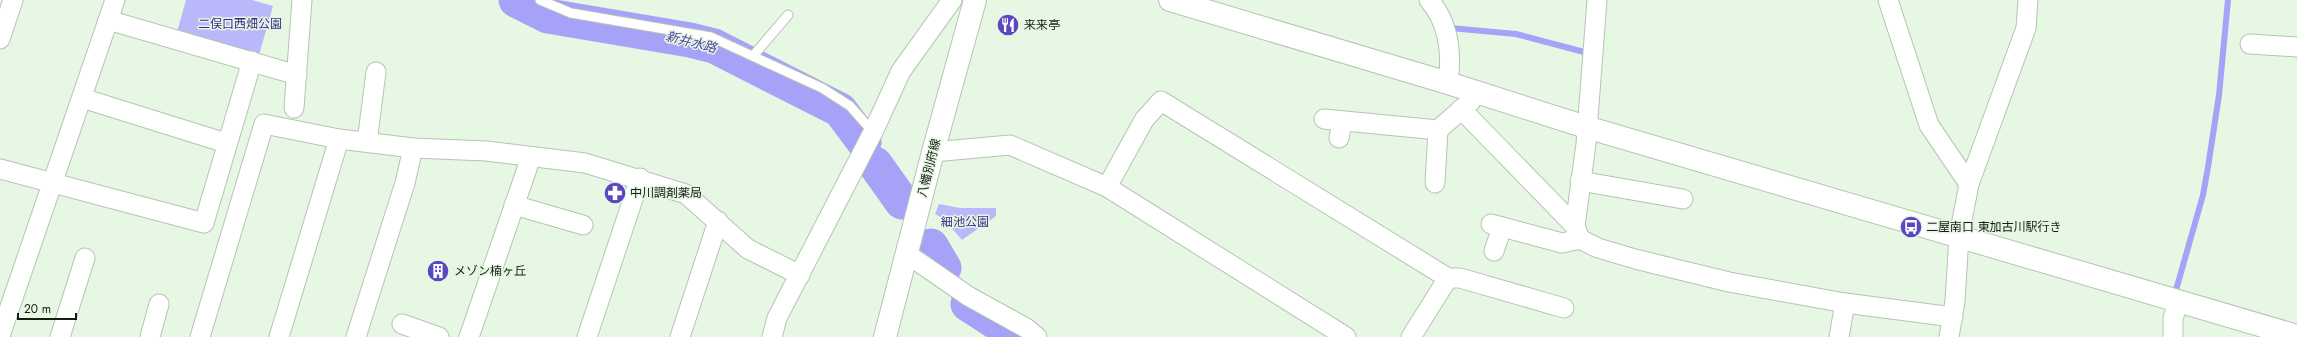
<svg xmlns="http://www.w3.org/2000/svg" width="2297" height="337" font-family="Jost,'Noto Sans JP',sans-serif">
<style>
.green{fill:#b9b8fa}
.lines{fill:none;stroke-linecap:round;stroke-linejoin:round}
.stream{stroke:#a6a2f7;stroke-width:6}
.river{stroke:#a6a2f7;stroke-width:35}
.service-casing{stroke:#b5c5b2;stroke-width:11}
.minor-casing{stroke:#b5c5b2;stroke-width:21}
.tertiary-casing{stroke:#b5c5b2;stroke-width:24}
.secondary-casing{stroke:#b5c5b2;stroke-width:24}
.service{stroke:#fff;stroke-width:9}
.minor{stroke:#fff;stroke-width:19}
.tertiary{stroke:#fff;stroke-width:22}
.secondary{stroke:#fff;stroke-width:22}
.labels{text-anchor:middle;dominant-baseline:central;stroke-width:3;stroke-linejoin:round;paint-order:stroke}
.park-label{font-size:12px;fill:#3d2b8b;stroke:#e6f7e3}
.poi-label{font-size:12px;fill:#161c15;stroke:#e6f7e3;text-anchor:start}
.street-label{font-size:12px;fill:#161c15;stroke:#e6f7e3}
.water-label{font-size:13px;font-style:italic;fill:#5244a6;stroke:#e6f7e3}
</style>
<rect width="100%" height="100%" fill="#e6f7e3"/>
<g class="green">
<path d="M186,0H252L273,6L259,55L177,32Z"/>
<path d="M939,204L960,208H996V216L962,240L944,219L935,214Z"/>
</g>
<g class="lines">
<g class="stream">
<path d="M1449,27L1450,28L1516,34L1584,52"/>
<path d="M2174,297L2203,195L2208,167L2219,95L2228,0"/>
</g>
<g class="river">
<path d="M516,0L548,16L690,40L714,46L840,110L864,142"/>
<path d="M875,164L902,202"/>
<path d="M931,246L944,268"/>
<path d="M968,304L1019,337"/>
</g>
<g class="service-casing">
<g id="service">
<path d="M540,0L571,13L711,37L822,88L850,106L873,132"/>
<path d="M753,56L788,15"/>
</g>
</g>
<g class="minor-casing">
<g id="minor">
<path d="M1429,0C1449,23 1452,54 1448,83"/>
<path d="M1888,0L1929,125L1969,184L1959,236L1955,301L1949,337"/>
<path d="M108,20L297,75"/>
<path d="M0,39L13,0"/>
<path d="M2250,44L2297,47"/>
<path d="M82,98L226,143"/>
<path d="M294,108L302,0"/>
<path d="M1461,109L1575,226"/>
<path d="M1324,119L1438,130"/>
<path d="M1339,138L1342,121"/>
<path d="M367,142L376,72"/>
<path d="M933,152L1010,145L1107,187L1346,337"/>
<path d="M0,169L204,223L252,61"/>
<path d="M1580,181L1683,199"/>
<path d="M1435,183L1438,130L1471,101"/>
<path d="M1969,184L2026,28L2028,0"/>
<path d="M1107,187L1144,120L1161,101L1448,278H1460L1564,308"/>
<path d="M514,205L583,225"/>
<path d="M1491,224L1562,243L1580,239L1598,248L1635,259L1729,282L1845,303L1953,317"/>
<path d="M1580,239L1575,226L1586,144L1597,0"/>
<path d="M1494,251L1502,227"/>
<path d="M907,254L968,296L1026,328L1037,337"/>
<path d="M402,324L439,337"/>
<path d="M0,336L115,0"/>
<path d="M60,337L85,258"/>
<path d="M150,337L159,304"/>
<path d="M200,337L264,124L339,139L413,148L486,151L585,163L686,194L748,249L800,275"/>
<path d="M279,337L339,139"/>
<path d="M356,337L405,183L413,148"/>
<path d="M469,337L531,157"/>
<path d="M587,337L640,178"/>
<path d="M680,337L718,221"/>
<path d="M772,337L777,318L873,132L901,71L952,0"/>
<path d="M1411,337L1448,278"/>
<path d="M1839,337L1845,303"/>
<path d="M2173,337V318L2179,301"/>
</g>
</g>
<g class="tertiary-casing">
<path id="tertiary" d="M1170,0L1448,83L1586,127L2297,336"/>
</g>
<g class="secondary-casing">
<path id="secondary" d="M885,337L933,152L975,0"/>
</g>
<use href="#service" class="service"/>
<use href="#minor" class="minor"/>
<use href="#tertiary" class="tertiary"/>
<use href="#secondary" class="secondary"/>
</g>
<defs>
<g id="restaurant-disc" transform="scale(1.15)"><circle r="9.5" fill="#5b47c0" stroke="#e6f7e3"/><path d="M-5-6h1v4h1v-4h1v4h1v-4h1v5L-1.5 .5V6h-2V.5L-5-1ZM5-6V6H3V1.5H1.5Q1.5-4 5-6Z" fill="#fff"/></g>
<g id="pharmacy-disc" transform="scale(1.15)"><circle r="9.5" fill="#5b47c0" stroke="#e6f7e3"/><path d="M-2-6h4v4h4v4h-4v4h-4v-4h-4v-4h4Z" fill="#fff"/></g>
<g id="bus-disc" transform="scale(1.15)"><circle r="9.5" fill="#5b47c0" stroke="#e6f7e3"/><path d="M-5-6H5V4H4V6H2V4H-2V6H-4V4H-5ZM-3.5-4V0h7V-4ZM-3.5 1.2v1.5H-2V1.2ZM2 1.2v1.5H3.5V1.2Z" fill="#fff"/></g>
<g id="building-disc" transform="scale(1.15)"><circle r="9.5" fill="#5b47c0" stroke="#e6f7e3"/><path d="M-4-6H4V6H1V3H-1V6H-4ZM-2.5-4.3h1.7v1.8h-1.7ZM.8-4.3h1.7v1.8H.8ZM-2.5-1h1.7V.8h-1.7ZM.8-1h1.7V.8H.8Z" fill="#fff"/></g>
</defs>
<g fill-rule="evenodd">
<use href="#restaurant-disc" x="1008" y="25"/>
<use href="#pharmacy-disc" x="615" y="193"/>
<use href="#bus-disc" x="1911" y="227"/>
<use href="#building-disc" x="438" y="271"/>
</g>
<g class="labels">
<g class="park-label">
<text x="240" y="24">二俣口西畑公園</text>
<text x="965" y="222">細池公園</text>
</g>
<g class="poi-label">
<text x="1024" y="25">来来亭</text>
<text x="630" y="193">中川調剤薬局</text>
<text x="1926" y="227">二屋南口 東加古川駅行き</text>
<text x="454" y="271">メゾン楠ヶ丘</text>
</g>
<g class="street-label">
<text transform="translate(929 168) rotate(-76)">八幡別府線</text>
</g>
<g class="water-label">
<text transform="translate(691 42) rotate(14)">新井水路</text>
</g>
</g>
<path d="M18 313v6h58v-6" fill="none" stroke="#161c15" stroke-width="2"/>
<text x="24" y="313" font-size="12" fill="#161c15" stroke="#e6f7e3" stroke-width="3" paint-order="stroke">20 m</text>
</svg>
